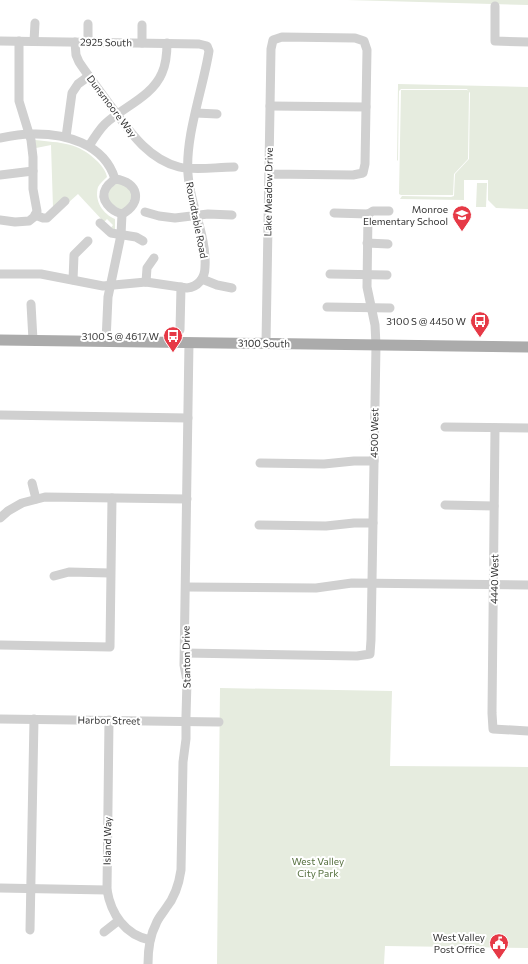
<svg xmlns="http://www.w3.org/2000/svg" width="528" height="964" font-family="Commissioner,sans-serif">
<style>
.green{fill:#e6ecdf}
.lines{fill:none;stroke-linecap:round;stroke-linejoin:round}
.minor{stroke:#d0d0d0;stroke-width:9}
.major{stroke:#ababab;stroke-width:11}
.labels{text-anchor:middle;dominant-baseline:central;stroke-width:4;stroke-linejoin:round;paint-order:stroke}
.street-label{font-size:10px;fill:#333;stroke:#fff}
.poi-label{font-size:10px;fill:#333;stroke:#fff;text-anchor:end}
.park-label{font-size:10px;fill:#56703f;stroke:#fff}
</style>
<rect width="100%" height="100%" fill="#fff"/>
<g class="green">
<path d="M347,0H528V5Z"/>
<path d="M398,84L528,87V209L496,208L488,200V180H464V200L400,199L402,196L451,197L454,196L455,174L469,159L470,93L467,89H401L399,91L398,160L397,161Z"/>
<path d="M401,90H467L469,91L468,159L454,174L453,195H401L399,194Z"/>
<path d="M35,140C61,143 78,142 97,161C101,165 106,171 107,177C104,180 100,183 98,187C94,201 103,214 115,219V230L110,229L113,225L107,219L104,222L78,194L68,203L53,208L51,145L36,148Z"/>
<path d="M477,183H487L486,207H476Z"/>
<path d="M116,184H122L131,190L132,196L127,207L121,210L110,203L108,196L110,188Z"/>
<path d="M220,688L392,691L390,766L528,767V948L385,946L384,964H217Z"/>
</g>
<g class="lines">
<g class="minor">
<path d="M495,6V41L528,42"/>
<path d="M0,41L199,44L207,46L209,51C203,89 185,136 188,174C190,205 207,236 205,267C205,278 198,287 187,288L146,282L103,286L41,274H0"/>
<path d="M34,41L35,23"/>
<path d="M75,42L76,55L79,62C89,77 100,91 110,105C128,129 147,159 179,167C196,171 216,167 234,167"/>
<path d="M88,42V24"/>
<path d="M142,43V25"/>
<path d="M270,106L366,107"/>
<path d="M196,113L217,114"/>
<path d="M66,137L72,93L78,84L89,76"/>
<path d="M0,138C10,136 21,134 31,134C64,133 104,143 115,179"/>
<path d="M89,146C94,138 99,130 105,124C123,107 152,97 162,73C166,64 167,54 167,43"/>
<path d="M0,175L33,171"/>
<path d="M115,179C139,182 143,203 122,214C111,211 99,200 106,188C108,184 112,182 115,179Z"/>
<path d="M145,212L159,216L175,218L208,214L232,215"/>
<path d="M334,213L368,214L373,211H389"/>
<path d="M35,215L43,218H47L65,201"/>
<path d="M0,220L15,222L29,221L34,217L37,211L33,189V157L31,140L19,101V41"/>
<path d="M100,223L111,233L136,237L143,241"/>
<path d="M367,243L388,244"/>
<path d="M330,274L387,275"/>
<path d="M202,279L217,285L232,288"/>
<path d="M73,280L74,255L88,241"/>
<path d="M146,282L147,268L154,258"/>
<path d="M31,304L33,340"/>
<path d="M327,307L390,308"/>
<path d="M180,330L181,287"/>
<path d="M106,341L108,297L121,235L122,214"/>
<path d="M266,343L271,49L273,40L282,37L355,38L364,41L367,50L365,164L363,173L353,175L269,174"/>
<path d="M0,415L188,418"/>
<path d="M445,427L528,428"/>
<path d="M495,428L492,713L493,729L528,731"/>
<path d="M260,463L324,464L354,461H374"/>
<path d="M32,483L36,499"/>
<path d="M445,505L494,506"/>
<path d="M0,518L8,511L22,503L45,497L187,499"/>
<path d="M259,525L326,526L354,523H373"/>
<path d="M54,576L69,572L110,573"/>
<path d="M186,587L316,588L352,583L528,585"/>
<path d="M0,645L110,647L112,498"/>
<path d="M185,653L357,656L370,654L371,640L376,345L375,325L367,287L368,214"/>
<path d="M0,719L219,722"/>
<path d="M109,720L107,890C111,914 125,935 150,940"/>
<path d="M0,888L107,890"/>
<path d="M30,930L34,719"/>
<path d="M104,932L118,921"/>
<path d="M148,964C148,950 149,937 156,924C158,918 163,913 166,908C175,897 179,884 181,870L183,762L186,739V716L187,681L184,665L189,342"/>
</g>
<path class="major" d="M0,340L528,347"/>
</g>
<defs>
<g id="school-pin" transform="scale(1)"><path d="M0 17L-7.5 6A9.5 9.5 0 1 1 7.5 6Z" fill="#e63946" stroke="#fff"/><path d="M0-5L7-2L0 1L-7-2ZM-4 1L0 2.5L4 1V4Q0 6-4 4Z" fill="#fff"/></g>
<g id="bus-pin" transform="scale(1)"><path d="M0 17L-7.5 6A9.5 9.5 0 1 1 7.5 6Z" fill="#e63946" stroke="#fff"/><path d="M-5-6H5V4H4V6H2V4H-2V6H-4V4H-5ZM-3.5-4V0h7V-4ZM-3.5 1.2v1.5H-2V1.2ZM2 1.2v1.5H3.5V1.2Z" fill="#fff"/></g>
<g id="civic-pin" transform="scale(1)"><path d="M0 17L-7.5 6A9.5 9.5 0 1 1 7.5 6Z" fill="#e63946" stroke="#fff"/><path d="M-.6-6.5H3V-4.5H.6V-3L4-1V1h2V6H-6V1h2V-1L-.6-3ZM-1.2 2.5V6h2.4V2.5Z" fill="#fff"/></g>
</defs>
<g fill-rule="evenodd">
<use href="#school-pin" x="462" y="215"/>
<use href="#bus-pin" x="480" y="321"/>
<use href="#bus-pin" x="173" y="336"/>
<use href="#civic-pin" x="499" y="943"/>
</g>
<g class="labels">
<g class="street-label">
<text transform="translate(106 42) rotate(1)">2925 South</text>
<text transform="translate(112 106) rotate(53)">Dunsmoore Way</text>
<text transform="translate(268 192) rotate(-89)">Lake Meadow Drive</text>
<text transform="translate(197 220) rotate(79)">Roundtable Road</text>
<text transform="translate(264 343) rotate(1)">3100 South</text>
<text transform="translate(374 433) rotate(-89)">4500 West</text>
<text transform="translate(494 579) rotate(-89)">4440 West</text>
<text transform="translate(186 657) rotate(-91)">Stanton Drive</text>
<text transform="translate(109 720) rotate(1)">Harbor Street</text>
<text transform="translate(107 841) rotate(-89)">Island Way</text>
</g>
<g class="poi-label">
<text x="448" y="209">Monroe<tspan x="448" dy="12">Elementary School</tspan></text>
<text x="466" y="321">3100 S @ 4450 W</text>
<text x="159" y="336">3100 S @ 4617 W</text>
<text x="485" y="937">West Valley<tspan x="485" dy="12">Post Office</tspan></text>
</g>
<g class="park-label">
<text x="318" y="861">West Valley<tspan x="318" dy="12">City Park</tspan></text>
</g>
</g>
</svg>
